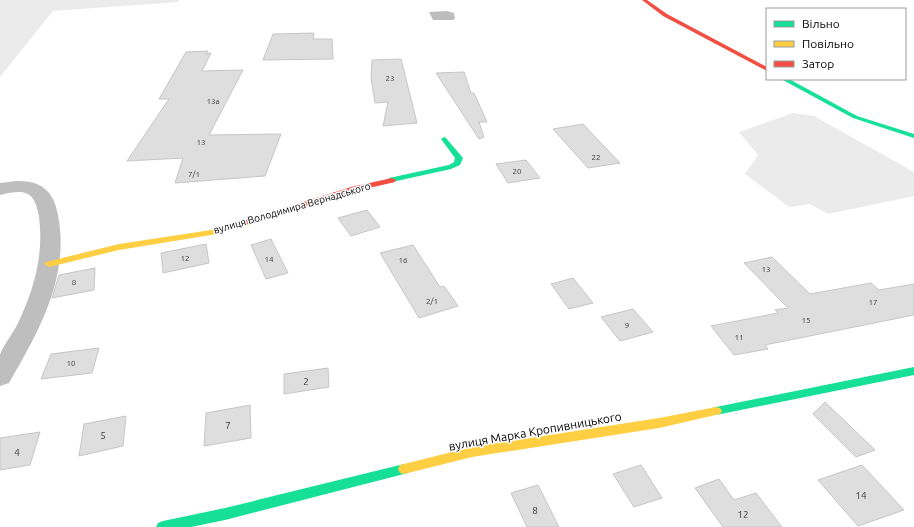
<svg xmlns="http://www.w3.org/2000/svg" width="914" height="527" font-family="Ubuntu,sans-serif">
<style>
.green{fill:#ebebeb}
.water{fill:#bdbdbd}
.building{fill:#dedede;stroke:#c6c6c6}
.lines{fill:none;stroke-linecap:round;stroke-linejoin:round}
.street{fill:#bebebe;fill-rule:evenodd}
.fast{fill:#16e098;fill-rule:evenodd}
.slow{fill:#ffcf43;fill-rule:evenodd}
.jam{fill:#f24e42;fill-rule:evenodd}
.labels{text-anchor:middle;dominant-baseline:central;stroke-width:3;stroke-linejoin:round;paint-order:stroke}
.number-label{font-size:8px;fill:#383838}
.street-label{font-size:10px;fill:#000;stroke:#fff}
.near-number-label{font-size:10px;fill:#383838}
.near-street-label{font-size:12px;fill:#000;stroke:#fff}
</style>
<rect width="100%" height="100%" fill="#fff"/>
<g class="green">
<path d="M0,0H179L178,2L53,11L0,77Z"/>
<path d="M793,113L814,116L914,172V196L828,214L810,204L789,207L745,174L758,155L739,132Z"/>
</g>
<path class="water" d="M447,11L454,13L455,19L452,20H433L429,12Z"/>
<g class="building">
<path d="M314,33L313,39H332L333,59L263,60L273,34Z"/>
<path d="M208,51L206,54L211,53L202,71L243,70L209,135L281,134L265,176L175,183L183,158L127,161L169,99H159L186,52Z"/>
<path d="M401,59L417,123L383,126L388,102L375,103L371,78L372,60Z"/>
<path d="M464,72L471,93H474L487,122H479L484,137L479,139L436,73Z"/>
<path d="M583,124L620,163L588,168L553,129Z"/>
<path d="M526,160L540,178L508,183L496,164Z"/>
<path d="M367,210L380,227L351,236L338,218Z"/>
<path d="M271,239L288,273L266,279L251,245Z"/>
<path d="M206,244L209,263L163,273L161,253Z"/>
<path d="M413,245L440,287L444,286L458,306L419,318L380,253Z"/>
<path d="M772,257L810,294L871,283L879,290L914,284V315L765,345L768,349L734,355L711,326L778,313L775,310L788,308L744,263Z"/>
<path d="M95,268L94,290L52,298L59,275Z"/>
<path d="M573,278L593,303L569,309L551,284Z"/>
<path d="M633,309L653,332L620,341L601,317Z"/>
<path d="M99,348L92,373L41,379L51,354Z"/>
<path d="M328,368L329,387L284,394V374Z"/>
<path d="M825,402L875,450L856,457L813,414Z"/>
<path d="M250,405L251,438L204,446L206,413Z"/>
<path d="M126,416L123,446L79,456L84,424Z"/>
<path d="M40,432L30,465L0,470V438Z"/>
<path d="M641,465L662,498L634,507L613,474Z"/>
<path d="M862,465L904,510L858,526L818,480Z"/>
<path d="M719,479L734,500L756,493L782,527H723L695,488Z"/>
<path d="M538,485L559,527H527L511,493Z"/>
</g>
<g class="lines">
<path class="street" d="M16,181C41,180 54,191 58,215C70,277 39,331 9,383L0,386C0,376 0,365 0,355C2,347 14,332 18,323C34,290 44,254 39,217C35,190 24,189 0,195V183Z"/>
<g class="fast">
<path d="M781,79H789L857,116L914,134V138L853,118Z"/>
<path d="M444,137L446,138L463,158L460,165L451,169L392,182H389V178L449,165L454,162L455,158L441,139Z"/>
<path d="M914,367V375L716,415L712,414L710,411L712,408L716,407Z"/>
<path d="M404,464L408,465L410,469L408,473L404,474L225,520L191,527H156L158,523L163,521L225,508Z"/>
</g>
<g class="slow">
<path d="M249,220L253,222L252,224L211,235L119,250L49,267L44,264L46,262L119,244L211,230Z"/>
<path d="M716,407L720,408L722,411L720,414L659,428L472,457L404,474L400,473L398,469L400,465L472,447L659,418Z"/>
</g>
<g class="jam">
<path d="M642,0H647L667,14L767,67V71L663,16Z"/>
<path d="M392,178L396,180L395,182L356,191L252,224H246L245,222L246,220L351,187Z"/>
</g>
</g>
<g class="labels">
<g class="number-label">
<text x="390" y="78">23</text>
<text x="213" y="101">13а</text>
<text x="201" y="142">13</text>
<text x="596" y="157">22</text>
<text x="517" y="171">20</text>
<text x="194" y="174">7/1</text>
<text x="185" y="258">12</text>
<text x="269" y="259">14</text>
<text x="403" y="260">16</text>
<text x="766" y="269">13</text>
<text x="74" y="282">8</text>
<text x="432" y="301">2/1</text>
<text x="873" y="302">17</text>
<text x="806" y="320">15</text>
<text x="627" y="325">9</text>
<text x="739" y="337">11</text>
<text x="71" y="363">10</text>
</g>
<g class="street-label">
<text transform="translate(292 208) rotate(-16)">вулиця Володимира Вернадського</text>
</g>
<g class="near-number-label">
<text x="306" y="381">2</text>
<text x="228" y="425">7</text>
<text x="103" y="435">5</text>
<text x="17" y="452">4</text>
<text x="861" y="495">14</text>
<text x="535" y="510">8</text>
<text x="743" y="514">12</text>
</g>
<g class="near-street-label">
<text transform="translate(535 431) rotate(-10)">вулиця Марка Кропивницького</text>
</g>
</g>
<rect x="766" y="8" width="140" height="72" fill="#ffffff" stroke="#999999"/>
<rect x="774" y="21" width="20" height="6" fill="#16e098" stroke="#999999"/>
<text x="802" y="28" font-size="12" fill="#000000">Вільно</text>
<rect x="774" y="41" width="20" height="6" fill="#ffcf43" stroke="#999999"/>
<text x="802" y="48" font-size="12" fill="#000000">Повільно</text>
<rect x="774" y="61" width="20" height="6" fill="#f24e42" stroke="#999999"/>
<text x="802" y="68" font-size="12" fill="#000000">Затор</text>
</svg>
